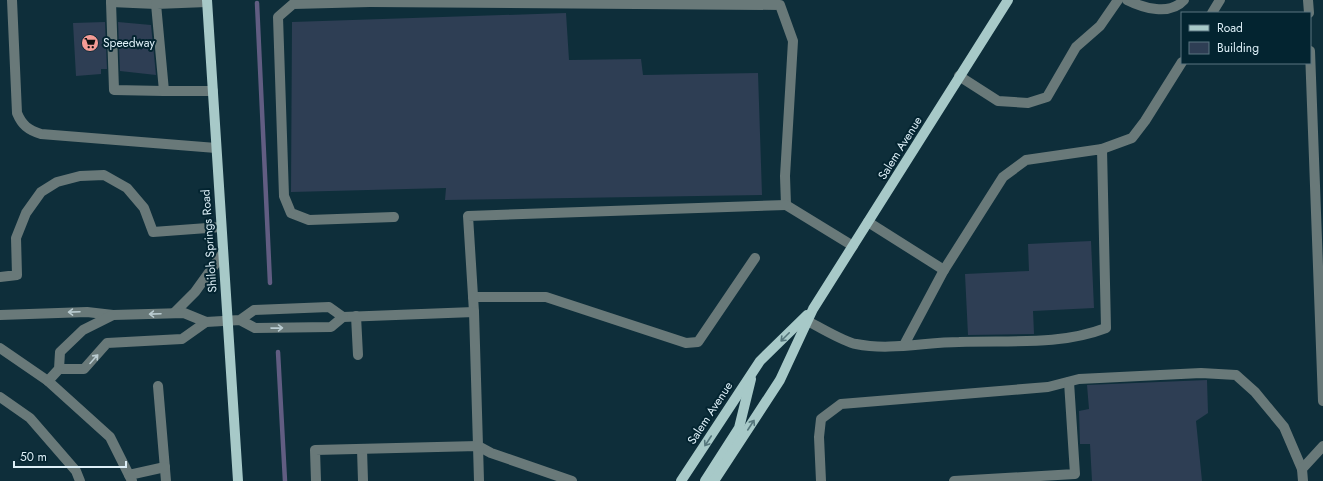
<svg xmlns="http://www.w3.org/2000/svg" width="1323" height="481" font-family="Jost,sans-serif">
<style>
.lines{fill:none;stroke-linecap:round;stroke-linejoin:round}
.stream{stroke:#615d82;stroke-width:4.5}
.building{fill:#2e3e54}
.minor{stroke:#697979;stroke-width:10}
.major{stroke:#a7c9c8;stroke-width:10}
.oneway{stroke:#baccd1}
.oneway2{stroke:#55767c}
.labels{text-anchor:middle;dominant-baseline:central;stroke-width:4;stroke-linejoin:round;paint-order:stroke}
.poi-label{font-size:12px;fill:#ddeff7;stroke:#032430;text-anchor:start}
.street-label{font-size:12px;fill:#ddeff7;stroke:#032430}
</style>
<rect width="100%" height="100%" fill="#0e2e3a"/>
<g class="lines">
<g class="stream">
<path d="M257,3L270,283"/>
<path d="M278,352L285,481"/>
</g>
</g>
<g class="building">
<path d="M566,13L569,60L641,59L643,75L758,73L762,195L445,200L446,188L291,192L292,22Z"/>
<path d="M105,22L107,69H101V74L76,76L73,23Z"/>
<path d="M118,22L151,25L156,75L120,71Z"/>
<path d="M1091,241L1094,308L1033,311L1034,334L968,335L965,274L1029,271L1028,244Z"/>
<path d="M1207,380L1208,413L1196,421L1202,481H1092L1090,444H1080L1079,411L1089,409L1087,385Z"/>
</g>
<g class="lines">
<g class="minor">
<path d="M12,0L17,113C22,125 28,130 41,134L216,148"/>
<path d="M111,0V2L156,4"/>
<path d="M370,0V2L293,4L278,17L284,196L291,213L309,220L394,217"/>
<path d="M1127,0C1143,8 1170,16 1184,0"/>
<path d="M1308,0L1309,13"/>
<path d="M111,2L114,90L164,91"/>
<path d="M207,2L156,4L164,91H213"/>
<path d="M370,2L780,5L793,41L785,176L786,205L853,246"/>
<path d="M1212,13L1220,0"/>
<path d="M1310,51L1323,401"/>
<path d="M959,76L998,101L1028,103L1047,97L1076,47L1100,26L1118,0"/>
<path d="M1102,149L1132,138L1145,121L1182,62"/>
<path d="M868,222L944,270"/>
<path d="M0,277L17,275L16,238L26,213L41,192L57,182L80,176L104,175L127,188L144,208L153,232L221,227"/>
<path d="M473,297H546L686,343L698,342L755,258"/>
<path d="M474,312L468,216L786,205"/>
<path d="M174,313L195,292L223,253"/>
<path d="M0,315L87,312L113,315"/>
<path d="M356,316L358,355"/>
<path d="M343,317L474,312L478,446L491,453L572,481"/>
<path d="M807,321C820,327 844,342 856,344C890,351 926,342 959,342C1009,340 1059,346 1106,328L1102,149L1026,160L1003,177L944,270L904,345"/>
<path d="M0,348L48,381L110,437L132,481"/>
<path d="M59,369H84L107,343L182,339L206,322"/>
<path d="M48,381L59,369L60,352L83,330L113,315L184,313L206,322L240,320L255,328L331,327L343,317L329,307L254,310L240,320"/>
<path d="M158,386L166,481"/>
<path d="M0,397L30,418L76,471L80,481"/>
<path d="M362,449L363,481"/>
<path d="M129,475L165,467"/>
<path d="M316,481L315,450L478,446L479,481"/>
<path d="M821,481L819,437L821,419L841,404L1048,387L1079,379L1201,373L1236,375L1255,392L1284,427L1302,469"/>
<path d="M954,481L1075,474L1069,382"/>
<path d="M1303,481L1302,469L1323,446"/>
</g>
<g class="major">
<path d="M207,0L238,481"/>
<path d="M681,481L760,361L807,315"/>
<path d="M705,481L739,428L751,379"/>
<path d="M714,481L780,380L813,309L1008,0"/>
</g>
</g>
<defs><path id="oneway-shaft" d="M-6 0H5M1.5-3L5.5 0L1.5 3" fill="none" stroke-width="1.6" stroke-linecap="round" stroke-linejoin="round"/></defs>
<g class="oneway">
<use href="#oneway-shaft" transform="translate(74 312) rotate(178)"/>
<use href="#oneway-shaft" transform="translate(155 314) rotate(178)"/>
<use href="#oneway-shaft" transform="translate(277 328) rotate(-1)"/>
<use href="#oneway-shaft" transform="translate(94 359) rotate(-48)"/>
</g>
<g class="oneway2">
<use href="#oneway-shaft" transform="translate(785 337) rotate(135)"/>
<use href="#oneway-shaft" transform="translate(751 425) rotate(-57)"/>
<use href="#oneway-shaft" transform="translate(708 441) rotate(123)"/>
</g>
<defs>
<g id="supermarket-disc" transform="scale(0.9)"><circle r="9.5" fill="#f59c96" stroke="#032430"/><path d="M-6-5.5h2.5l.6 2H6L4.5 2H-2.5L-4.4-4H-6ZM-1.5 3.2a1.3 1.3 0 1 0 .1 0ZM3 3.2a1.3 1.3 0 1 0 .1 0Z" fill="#111"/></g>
</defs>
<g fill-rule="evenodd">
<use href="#supermarket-disc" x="90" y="43"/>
</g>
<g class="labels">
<g class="poi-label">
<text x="103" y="43">Speedway</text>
</g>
<g class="street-label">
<text transform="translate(900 148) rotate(-58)">Salem Avenue</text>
<text transform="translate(209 241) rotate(-94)">Shiloh Springs Road</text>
<text transform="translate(710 413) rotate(-57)">Salem Avenue</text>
</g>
</g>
<rect x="1181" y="12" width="130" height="52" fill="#032430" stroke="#5a7580"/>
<rect x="1189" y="25" width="20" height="6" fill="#a7c9c8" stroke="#5a7580"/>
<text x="1217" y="32" font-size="12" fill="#ddeff7">Road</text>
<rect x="1189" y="42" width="20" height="12" fill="#2e3e54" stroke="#5a7580"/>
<text x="1217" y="52" font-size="12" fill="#ddeff7">Building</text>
<path d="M14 461v6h112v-6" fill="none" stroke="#ddeff7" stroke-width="2"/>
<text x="20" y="461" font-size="12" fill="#ddeff7" stroke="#032430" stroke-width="3" paint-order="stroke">50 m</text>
</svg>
